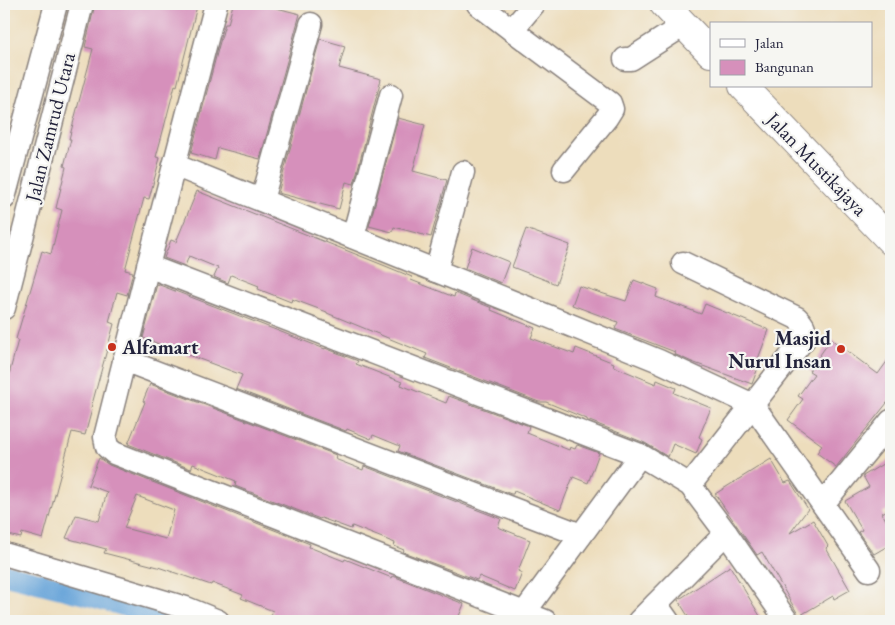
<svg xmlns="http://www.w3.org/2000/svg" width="895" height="625" font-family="'EB Garamond',serif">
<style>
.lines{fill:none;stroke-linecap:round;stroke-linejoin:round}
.canal{stroke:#68a4d9;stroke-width:21}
.building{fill:#d690bb;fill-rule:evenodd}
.minor-casing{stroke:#88807c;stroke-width:25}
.major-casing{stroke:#88807c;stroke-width:30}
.minor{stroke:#fff;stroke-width:22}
.major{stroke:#fff;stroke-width:28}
.poi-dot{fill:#c8321e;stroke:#f6f6f2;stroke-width:2}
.labels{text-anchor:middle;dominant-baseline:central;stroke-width:4.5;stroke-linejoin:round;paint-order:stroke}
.street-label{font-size:20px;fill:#22223b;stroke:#f6f6f2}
.poi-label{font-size:20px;font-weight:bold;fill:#22223b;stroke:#f6f6f2;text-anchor:end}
</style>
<rect width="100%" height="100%" fill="#f6f6f2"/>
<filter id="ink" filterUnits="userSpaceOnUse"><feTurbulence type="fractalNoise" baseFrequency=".02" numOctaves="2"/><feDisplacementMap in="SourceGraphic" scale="10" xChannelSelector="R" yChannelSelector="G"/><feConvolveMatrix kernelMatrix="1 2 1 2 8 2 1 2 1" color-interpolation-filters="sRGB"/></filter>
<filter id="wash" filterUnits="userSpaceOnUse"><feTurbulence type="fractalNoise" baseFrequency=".0096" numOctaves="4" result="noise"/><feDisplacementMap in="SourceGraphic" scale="20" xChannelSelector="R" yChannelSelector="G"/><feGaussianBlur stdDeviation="1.12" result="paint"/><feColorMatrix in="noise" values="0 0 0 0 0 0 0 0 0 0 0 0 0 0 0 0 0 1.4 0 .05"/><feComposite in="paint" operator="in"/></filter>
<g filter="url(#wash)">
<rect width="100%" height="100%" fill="#edddbc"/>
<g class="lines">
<path class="canal" d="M4,574L83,594L176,621"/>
</g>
<g id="blocks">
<g class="building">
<path d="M95,4H187L197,6L177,86L175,85L162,135L156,157L160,158L149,199L144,198L125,270L133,272L127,295L117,292L109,322L114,324L91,408L92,409L85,435L72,432L43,539L22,533L21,538L4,534V394L18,340L16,339L42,251L51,254L62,210L56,208L66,167L64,166L71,139H69L93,49L85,47Z"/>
<path d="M233,4H261L300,14L260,159L218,148L215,160L191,153L218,49L225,24H228Z"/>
<path d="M320,39L345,46L339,68L381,79L354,184L346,182L339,209L278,193Z"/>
<path d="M398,118L425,125L413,171L447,180L431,237L394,227L392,232L369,226Z"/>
<path d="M197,191L383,265L412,277L411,280L454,297L455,293L492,308L491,310L535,328L531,338L574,354L576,348L614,363L613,366L656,384L657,380L676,388L674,393L711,408L699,437L702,439L696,454L673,444L668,457L645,443L587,420V419L546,402H539L425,358L427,354L327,313V312L292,299L291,302L258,289L259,286L231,275L228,283L214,277L218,268L189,256L185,266L164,258L171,240L176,242Z"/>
<path d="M526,229L570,245L556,284L512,267Z"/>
<path d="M472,247L509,262L501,283L465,268Z"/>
<path d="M634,280L658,289L656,297L701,314L705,304L769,330L756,364L759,365L752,384L692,362L674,354L675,352L615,329L618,322L572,305L579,286L626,301Z"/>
<path d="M157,284L325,349V348L358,361L356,364L402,382L401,385L446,403L449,396L529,426L527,433L569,450L570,447L575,449L577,445L599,453L588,483L573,477L560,510L514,491L513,494H511L398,451L400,446L373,435L371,439L347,429L346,431L236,389L242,375L143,338Z"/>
<path d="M831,339L878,374L891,356V398L836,467L817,453L822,445L788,420L803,399L798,396L814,374L809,371Z"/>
<path d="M150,384L336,455L335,459L363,470L364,466L501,519L498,527L530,540L518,571L522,573L515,591L479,576L477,580L403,552L404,550L394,546L395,543L352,526L351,529L321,518L320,519L235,486L236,481L193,464L191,469L128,444L145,402L143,401Z"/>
<path d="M99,458L109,465L310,544L309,547L344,561L345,559L392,578L393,576L464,604L457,621H268L273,611L241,598L243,595L212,583L211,585L158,567L104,553L106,549L66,538L76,515L99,521L107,492L88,485ZM137,496L174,510L166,539L124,528Z"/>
<path d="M771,459L785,483L790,481L808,509L790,533L813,520L828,546L826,548L850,590L834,599L833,596L799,616L762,552L757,555L715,494Z"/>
<path d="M891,459V508L882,513L891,529V544L874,554L858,532L862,530L845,501L869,487L863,476Z"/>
<path d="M730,566L763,621H691L678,600Z"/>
</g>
</g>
</g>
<g filter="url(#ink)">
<use href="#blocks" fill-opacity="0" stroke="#88807c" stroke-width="1"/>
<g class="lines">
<g class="minor-casing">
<g id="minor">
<path d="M478,4L512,30L534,4"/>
<path d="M512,30L610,103L612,109L607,117L564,170"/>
<path d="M625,59H631L684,25"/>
<path d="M174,165L659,361L753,405L869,570"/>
<path d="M4,198L56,4"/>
<path d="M262,200L311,24"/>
<path d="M353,237L391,95"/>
<path d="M683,263L797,318C804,325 806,329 804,339L690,485"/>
<path d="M148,266L216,4"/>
<path d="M436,271L463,172"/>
<path d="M4,308L82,4"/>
<path d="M124,360L581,535"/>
<path d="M823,504L891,421"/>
<path d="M4,554L186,608L218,621"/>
<path d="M656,604L668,621"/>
<path d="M524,613L640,455"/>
<path d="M545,621L114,453L107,447L105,437L148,266L640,455L690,485L726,533L787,621"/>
<path d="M639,621L726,533"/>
</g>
</g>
<g class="major-casing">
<g id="major">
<path d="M664,4L711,53"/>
<path d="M743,86L891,241"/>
</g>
</g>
<use href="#minor" class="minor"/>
<use href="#major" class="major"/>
</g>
</g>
<g class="poi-dot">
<circle cx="112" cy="347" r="5"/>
<circle cx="841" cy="349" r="5"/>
</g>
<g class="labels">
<g class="street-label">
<text transform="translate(50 127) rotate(-76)">Jalan Zamrud Utara</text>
<text transform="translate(817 164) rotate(46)">Jalan Mustikajaya</text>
</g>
<g class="poi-label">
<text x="831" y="338">Masjid<tspan x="831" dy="23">Nurul Insan</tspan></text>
<text x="122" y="347" text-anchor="start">Alfamart</text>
</g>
</g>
<rect width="895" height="625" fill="none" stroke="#f6f6f2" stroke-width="20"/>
<rect x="710" y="22" width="162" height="65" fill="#f6f6f2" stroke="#a1a1a9"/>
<rect x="720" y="39" width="25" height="8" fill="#ffffff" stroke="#a1a1a9"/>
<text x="755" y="48" font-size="15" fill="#22223b">Jalan</text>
<rect x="720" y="60" width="25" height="15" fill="#d690bb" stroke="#a1a1a9"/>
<text x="755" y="72" font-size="15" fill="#22223b">Bangunan</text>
</svg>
